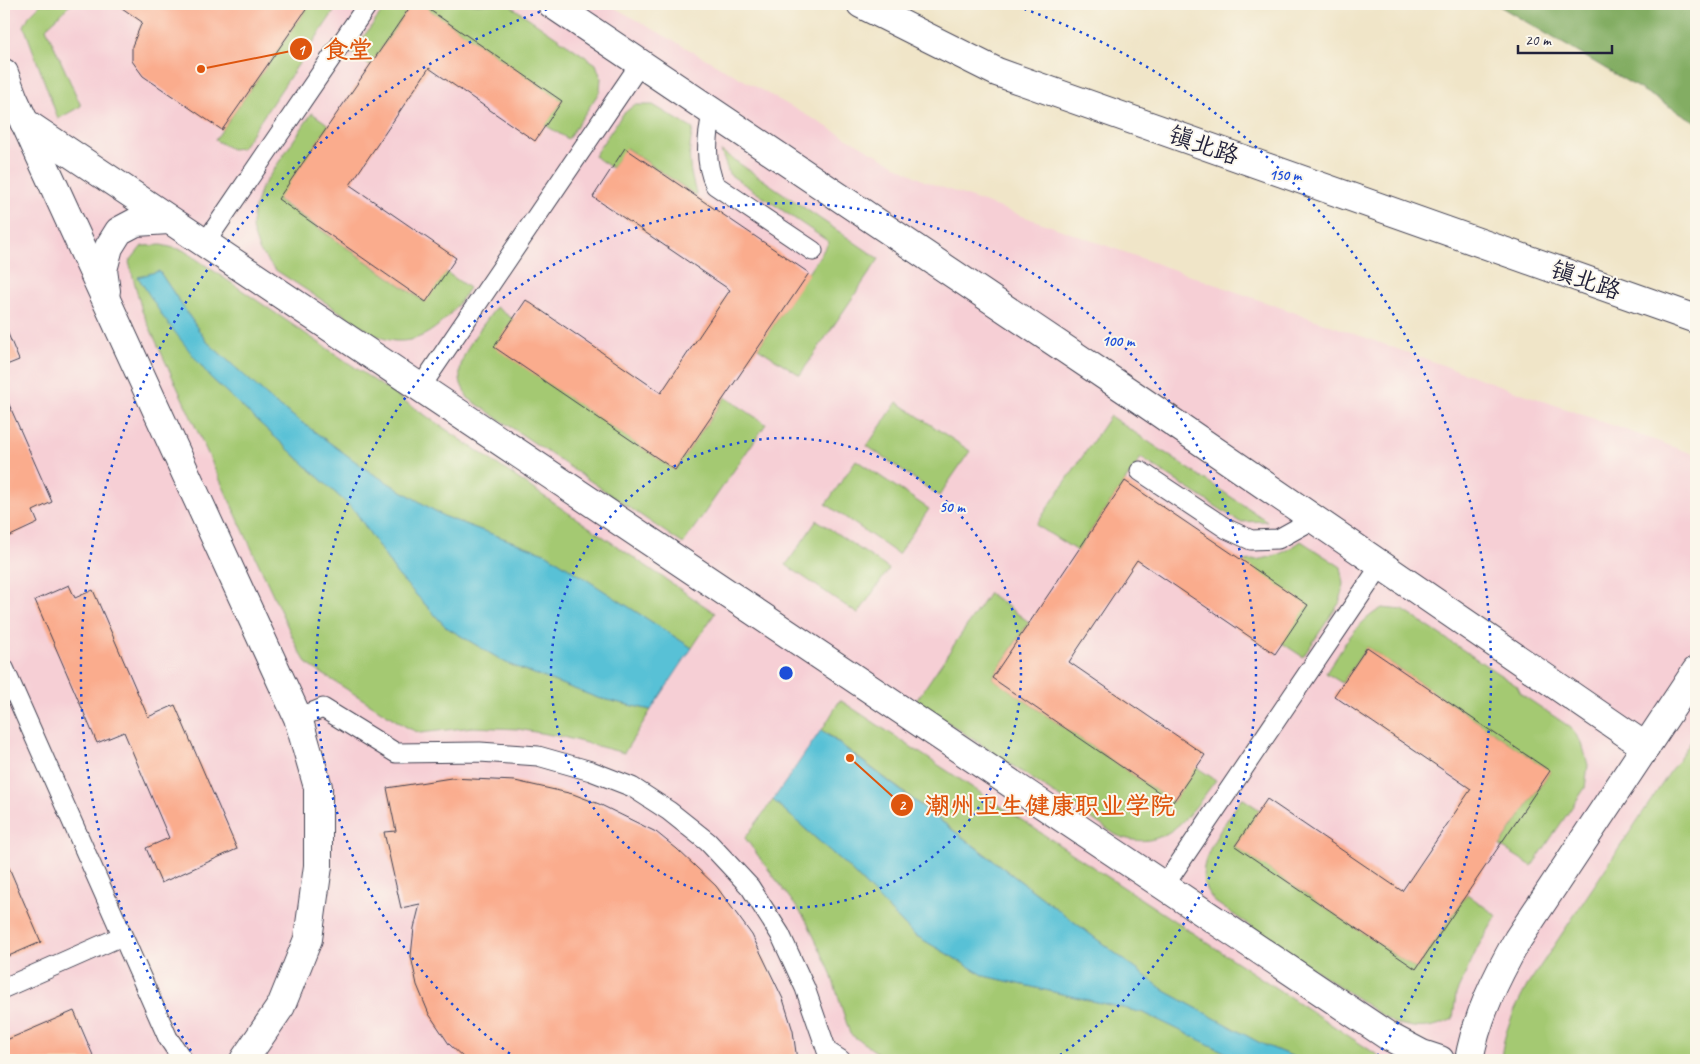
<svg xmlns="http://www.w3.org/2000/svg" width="1700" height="1064" font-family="Caveat,'LXGW WenKai TC',sans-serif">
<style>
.built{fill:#f6cfd5}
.green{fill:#a4c972;stroke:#637656}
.forest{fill:#83ad64;stroke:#526850}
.water{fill:#59c1d6;stroke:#3e7288}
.building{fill:#faac8d}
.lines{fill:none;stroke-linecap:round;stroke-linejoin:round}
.lane-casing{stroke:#413f50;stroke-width:21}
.street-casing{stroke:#413f50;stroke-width:30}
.secondary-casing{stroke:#413f50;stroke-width:30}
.lane{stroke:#fff;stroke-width:19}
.street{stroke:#fff;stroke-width:28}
.secondary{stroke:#fff;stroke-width:28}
.ring{fill:none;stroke:#1d4ed8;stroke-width:2.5;stroke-dasharray:2.5 5}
.labels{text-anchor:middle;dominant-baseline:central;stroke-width:4;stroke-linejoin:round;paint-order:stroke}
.street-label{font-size:24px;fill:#22223b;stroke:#fbf7ec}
.centre{fill:#1d4ed8;stroke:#fbf7ec;stroke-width:2.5}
.ring-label{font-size:15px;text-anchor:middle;font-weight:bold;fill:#1d4ed8;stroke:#fbf7ec;stroke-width:4;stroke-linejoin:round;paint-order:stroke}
.leader{fill:none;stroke:#de560e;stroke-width:2}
.callout-dot{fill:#de560e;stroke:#fbf7ec;stroke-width:2}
.mark-label{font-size:15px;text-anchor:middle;font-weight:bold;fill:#fff}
.callout-label{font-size:25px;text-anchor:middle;font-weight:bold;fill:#de560e;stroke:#fbf7ec;stroke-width:4;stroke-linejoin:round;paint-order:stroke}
</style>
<rect width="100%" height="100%" fill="#fbf7ec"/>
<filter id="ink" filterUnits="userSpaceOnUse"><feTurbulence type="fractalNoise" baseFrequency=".02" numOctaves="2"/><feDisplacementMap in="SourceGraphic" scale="10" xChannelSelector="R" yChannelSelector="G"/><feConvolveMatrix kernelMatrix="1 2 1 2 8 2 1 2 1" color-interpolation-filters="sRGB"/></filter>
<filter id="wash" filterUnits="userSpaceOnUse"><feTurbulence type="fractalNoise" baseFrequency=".0096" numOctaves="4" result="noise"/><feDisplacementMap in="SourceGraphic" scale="20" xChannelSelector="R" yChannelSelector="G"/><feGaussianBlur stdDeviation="1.12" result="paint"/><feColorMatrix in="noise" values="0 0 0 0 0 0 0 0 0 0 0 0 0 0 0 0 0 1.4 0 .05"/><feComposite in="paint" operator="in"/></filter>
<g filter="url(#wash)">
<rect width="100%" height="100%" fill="#f0e5c8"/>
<path class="built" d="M4,4H608L924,181L1696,455V1060H4Z"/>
<g class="green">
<path d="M41,4H71L46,28L81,106L58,119L24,26L29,16Z"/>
<path d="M310,4H339L242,148L231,149L215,140Z"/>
<path d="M388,4H412L370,65L351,53Z"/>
<path d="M421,4H508L596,64L601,78L600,91L568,139L545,125L562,101Z"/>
<path d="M634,105H653L693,129C687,156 689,170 697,196L626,148L612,168L594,156L622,115Z"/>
<path d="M312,113L329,125L278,200L425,302L446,272L469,288C453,313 430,343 396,341C390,341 383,338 377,336L274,269L259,250L252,229L253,215L260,190Z"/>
<path d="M721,151L879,259L800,375L758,348L829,242L729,174Z"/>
<path d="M161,245L183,250L715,613L692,648L547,554L445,517L370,472L275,403L206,341L159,271L210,377L355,511L397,574L446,627L508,664L598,698L651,710L624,753L563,737L518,729L473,727L420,733L408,728L307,664L298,649L142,311L129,262L142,246Z"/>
<path d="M496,307L513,319L495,347L675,470L725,397L766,424L683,544L468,398C465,392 461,386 460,380C457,353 482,328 496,307Z"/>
<path d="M897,402L970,451L939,496L867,446Z"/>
<path d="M1110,416L1267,521L1240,522L1141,458L1077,551L1036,525Z"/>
<path d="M856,460L929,509L898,554L826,504Z"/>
<path d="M817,520L889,569L858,614L786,565Z"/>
<path d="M1301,541L1341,567L1344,584L1340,602L1303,657L1282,643L1243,561C1268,559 1281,556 1301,541Z"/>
<path d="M989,593L1029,622L992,678L1173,802L1196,767L1216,780C1190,814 1165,856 1116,835L916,701Z"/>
<path d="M1382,608L1403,610L1517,686L1521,694L1570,727L1582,743L1588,765L1585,788L1532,866L1500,846L1550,771L1367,647L1342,683L1326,673C1342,648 1355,623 1382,608Z"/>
<path d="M840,700L1385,1060H1301L1260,1043L1165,991L822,730Z"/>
<path d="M1696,733V1060H1501C1503,1032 1514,1011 1527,986Z"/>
<path d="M1242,798L1260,810L1235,846L1416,969L1467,894L1497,916L1478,947L1456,994L1453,1019C1429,1030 1418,1029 1393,1023L1215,902C1212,898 1208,893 1206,889C1193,861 1228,820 1242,798Z"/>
<path d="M773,800L848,867L913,934L985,976L1144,1013L1243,1060H888L850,1034L830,971L806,920L745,838Z"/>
</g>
<path class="forest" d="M1496,4H1696V122Z"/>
<g class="water">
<path d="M159,271L206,341L275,403L370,472L445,517L547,554L692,648L651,710L598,698L508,664L446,627L397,574L355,511L210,377L163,317L138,277Z"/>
<path d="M821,730L1165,991L1260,1043L1301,1060H1241L1144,1013L985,976L913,934L848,867L773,800Z"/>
</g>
<g id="blocks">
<g class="building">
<path d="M125,4H310L222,130L143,76L132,61V46L142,22L122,8Z"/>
<path d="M412,4H421L562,101L535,141L429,68L350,185L456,258L426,302L278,199Z"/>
<path d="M625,148L809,273L675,470L494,347L526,300L661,393L730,290L593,197Z"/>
<path d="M4,324L19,360L4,366Z"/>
<path d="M4,393L52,502L33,511L38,523L8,537L4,527Z"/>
<path d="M1125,481L1308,605L1275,654L1137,560L1069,662L1205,755L1173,802L992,678Z"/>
<path d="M69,585L75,598L93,590L148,717L175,705L237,849L161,883L146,848L169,838L124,732L97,743L35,600Z"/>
<path d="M1367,647L1550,771L1416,969L1235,846L1267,799L1402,891L1471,789L1334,696Z"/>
<path d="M451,778L515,781L573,794L599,804L656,832L677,849L716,886L752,935L783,999L793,1031L797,1060H466L449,1044L429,1014L417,985L411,956L414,928L420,904L401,908L384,832L396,831L387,788Z"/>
<path d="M4,856L41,942L4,958Z"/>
<path d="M74,1011L95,1060H4V1041Z"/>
</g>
</g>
</g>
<g filter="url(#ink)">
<use href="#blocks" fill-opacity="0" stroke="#413f50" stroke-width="1"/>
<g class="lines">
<g class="lane-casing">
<g id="lane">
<path d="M712,113C707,139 704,161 715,185L813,251"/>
<path d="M205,243L368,4"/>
<path d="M420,388L640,64"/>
<path d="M1140,471L1227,529L1251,540L1278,539L1314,519"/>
<path d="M4,668L168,1038L183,1060"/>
<path d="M298,718L323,708L396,753L480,752L538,756L591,771L632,787L669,811L708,842L750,887L780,934L805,988L827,1051L841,1060"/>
<path d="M1164,886L1381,565"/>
<path d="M4,988L122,936"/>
</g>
</g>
<g class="street-casing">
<g id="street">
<path d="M552,4L1132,394L1646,747"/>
<path d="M4,73L13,97L298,718L318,787V866L308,939L281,1006L244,1060"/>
<path d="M24,122L1388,1036L1422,1054L1440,1060"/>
<path d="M106,291L103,270L109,247L119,231L136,222L169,220"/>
<path d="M1469,1060C1477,1016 1496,978 1518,939L1696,671"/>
</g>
</g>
<g class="secondary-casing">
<path id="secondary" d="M861,4L997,72L1696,319"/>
</g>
<use href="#lane" class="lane"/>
<use href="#street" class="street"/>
<use href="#secondary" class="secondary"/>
</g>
</g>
<g class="ring">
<circle cx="786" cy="673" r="235"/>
<path d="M516 1058A470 470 0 1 1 1056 1058"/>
<path d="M195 1057A705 705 0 0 1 562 4M1010 4A705 705 0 0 1 1377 1057"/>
</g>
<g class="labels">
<g class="street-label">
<text transform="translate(1204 145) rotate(19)">镇北路</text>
<text transform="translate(1586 280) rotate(19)">镇北路</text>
</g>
</g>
<circle cx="786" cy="673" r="8" class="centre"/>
<g class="ring-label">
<text x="1285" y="180">150 m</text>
<text x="1118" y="346">100 m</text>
<text x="952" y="512">50 m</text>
</g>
<path class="leader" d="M201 69L301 49M850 758L902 805"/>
<g class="callout-dot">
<circle cx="201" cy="69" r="5"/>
<circle cx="850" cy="758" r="5"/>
<circle cx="301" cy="49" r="12"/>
<circle cx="902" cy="805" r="12"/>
</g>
<g class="mark-label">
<text x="301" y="55">1</text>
<text x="902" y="810">2</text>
</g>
<g class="callout-label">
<text x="348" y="58">食堂</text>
<text x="1050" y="814">潮州卫生健康职业学院</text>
</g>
<rect width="1700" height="1064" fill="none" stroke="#fbf7ec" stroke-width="20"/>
<path d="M1518 45v8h94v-8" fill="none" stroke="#22223b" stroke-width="2.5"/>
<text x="1525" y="45" font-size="15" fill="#22223b" stroke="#fbf7ec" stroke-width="4" paint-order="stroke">20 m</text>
</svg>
